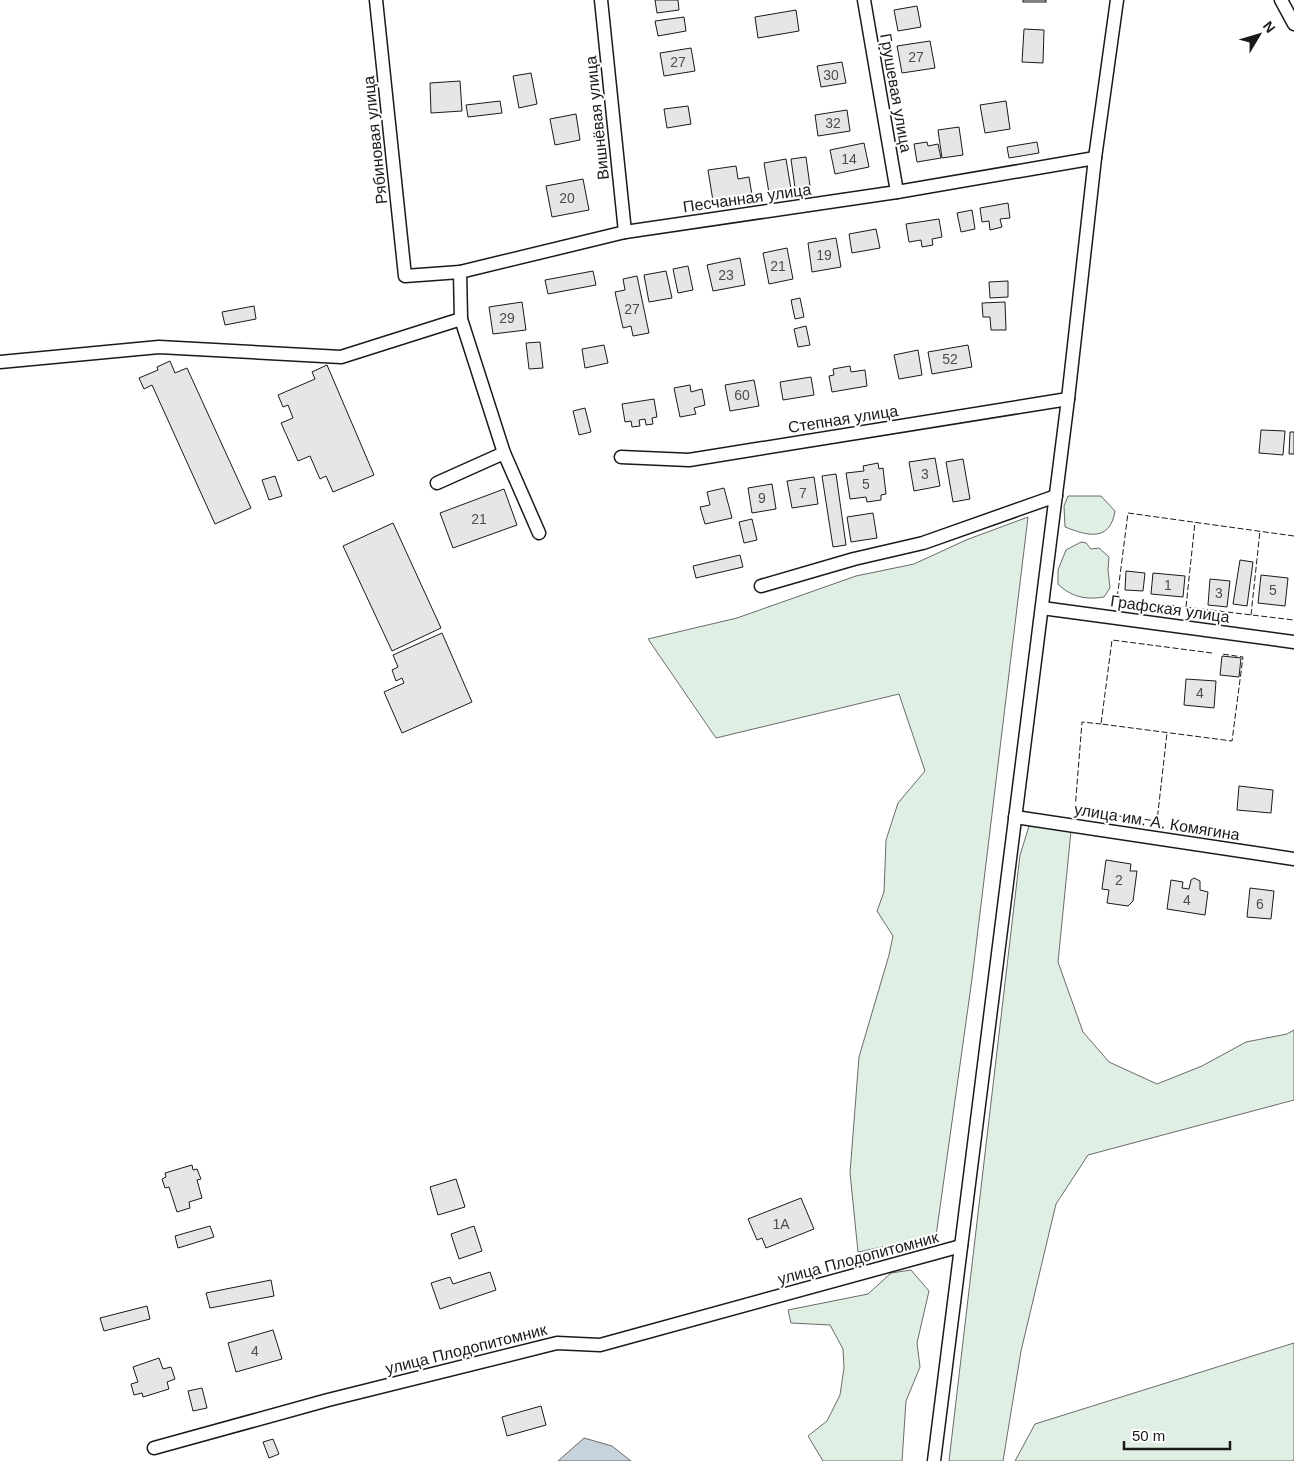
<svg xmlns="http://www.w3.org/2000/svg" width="1294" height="1461" font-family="Arial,sans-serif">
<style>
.green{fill:#e0efe3;stroke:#6a6a6a}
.water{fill:#c6d2dc;stroke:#6a6a6a}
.building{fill:#e6e6e6;stroke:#1a1a1a}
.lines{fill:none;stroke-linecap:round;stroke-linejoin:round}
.street-casing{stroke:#1a1a1a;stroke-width:15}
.street{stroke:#fff;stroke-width:12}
.fence{stroke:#1a1a1a;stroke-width:1;stroke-dasharray:6 2.5;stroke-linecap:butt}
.labels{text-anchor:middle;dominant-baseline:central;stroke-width:4;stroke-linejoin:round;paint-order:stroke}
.number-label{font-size:14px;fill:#4d4d4d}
.street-label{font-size:16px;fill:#1a1a1a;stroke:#fff}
</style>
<rect width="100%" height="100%" fill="#fff"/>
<g class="green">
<path d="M1068,496H1101L1115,511C1110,542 1088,536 1065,527L1064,506Z"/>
<path d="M1028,517L972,979L936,1236L858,1252L850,1173L859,1057L889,955L893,936L877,911L884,892L886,840L898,803L925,771L899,694L716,738L648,639L737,618L856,576L914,564L966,540Z"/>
<path d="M1081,542L1086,543L1091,549L1099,548L1109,557L1108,570L1110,588L1104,597C1086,600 1071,597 1058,584V570L1066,550Z"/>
<path d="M1029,826L1071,831L1058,962L1083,1032L1109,1062L1157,1084L1202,1066L1246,1042L1287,1034L1294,1030V1100L1088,1155L1056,1204L1021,1351L1003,1461H949L1020,855Z"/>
<path d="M911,1270L929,1291L917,1343L920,1367L906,1401L902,1461H823L808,1436L827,1421L840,1395L844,1368L843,1349L830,1325L791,1323L788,1310L868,1294L891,1273Z"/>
<path d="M1294,1343V1461H1015L1035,1424Z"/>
</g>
<path class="water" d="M584,1438L612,1446L631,1461H558Z"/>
<g class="building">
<path d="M655,0H678L679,10L657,13Z"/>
<rect x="1023" y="0" width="23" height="2"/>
<path d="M917,6L921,27L898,31L894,10Z"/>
<path d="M796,10L799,31L758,38L755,17Z"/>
<path d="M684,17L686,31L658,36L655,21Z"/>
<path d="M1024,29L1044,30L1043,63L1022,62Z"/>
<path d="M930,41L935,68L902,73L897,46Z"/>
<path d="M691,48L695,71L664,76L660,53Z"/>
<path d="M842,62L846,83L821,87L817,66Z"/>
<path d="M531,73L537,104L519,108L513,76Z"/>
<path d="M460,81L462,111L431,113L430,83Z"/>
<path d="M500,101L502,113L468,117L466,105Z"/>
<path d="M1006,101L1010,129L985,133L980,105Z"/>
<path d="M688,106L691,124L667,128L664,109Z"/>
<path d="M847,110L850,131L818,136L815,115Z"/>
<path d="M576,114L580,140L555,145L550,119Z"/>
<path d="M959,127L963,155L942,158L938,130Z"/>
<path d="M927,142L928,146L938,144L941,158L917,162L914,144Z"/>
<path d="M1037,142L1039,153L1009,158L1007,147Z"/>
<path d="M864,143L869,167L835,174L830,150Z"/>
<path d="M806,157L810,186L795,188L791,159Z"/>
<path d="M786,159L791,189L769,193L764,163Z"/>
<path d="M736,166L738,179L749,177L752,195L713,201L708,170Z"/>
<path d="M583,179L589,210L552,217L546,186Z"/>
<path d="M1008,203L1010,218L1000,219L1002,227L990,230L989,221L982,222L980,208Z"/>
<path d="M972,210L975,229L961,232L957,213Z"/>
<path d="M939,219L942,237L932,239L933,245L922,247L921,240L909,242L906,224Z"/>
<path d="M876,229L880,248L852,253L849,234Z"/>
<path d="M836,238L841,267L812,272L808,243Z"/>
<path d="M787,248L793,279L769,284L763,253Z"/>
<path d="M740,258L745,285L713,291L707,265Z"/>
<path d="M688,266L693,290L678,293L673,269Z"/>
<path d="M593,271L596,285L548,294L545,280Z"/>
<path d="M666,271L672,298L649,302L644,275Z"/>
<path d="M637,276L649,333L633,336L631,326L623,328L615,292L625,290L623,279Z"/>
<path d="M1008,281V297L990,298L989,282Z"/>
<path d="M800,298L804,317L795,319L791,300Z"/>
<path d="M522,302L526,330L493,334L489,307Z"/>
<path d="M1005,302L1006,330H991L990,317H983L982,303Z"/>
<path d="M254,306L256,319L225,325L222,312Z"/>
<path d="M806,326L810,345L798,347L794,329Z"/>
<path d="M540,342L543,368L529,369L526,343Z"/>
<path d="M604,345L608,363L585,368L582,349Z"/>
<path d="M968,345L972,367L932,374L928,352Z"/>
<path d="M918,350L922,375L899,379L894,355Z"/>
<path d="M170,361L175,373L187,368L251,508L215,524L152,385L144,389L139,378L158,370L157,367Z"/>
<path d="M327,365L374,475L333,492L326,476L320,479L310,456L298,461L281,423L293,418L288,405L283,407L278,395L315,379L312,372Z"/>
<path d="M850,366L851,372L865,370L867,386L832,392L829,376L834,375L833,369Z"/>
<path d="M811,377L814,395L783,400L780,382Z"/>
<path d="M754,380L759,406L730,411L725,385Z"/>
<path d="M690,385L691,392L702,389L705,405L694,408L696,414L680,417L674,388Z"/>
<path d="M654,399L657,417L652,418L653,424L646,425L645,419L639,420L640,426L632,427L631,421L625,422L622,404Z"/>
<path d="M585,408L591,432L579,435L573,411Z"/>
<path d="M1261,430L1285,431L1283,455L1259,453Z"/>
<path d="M1290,432H1294V454H1289Z"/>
<path d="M935,458L940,486L914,491L909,462Z"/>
<path d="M963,459L970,499L953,502L946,462Z"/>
<path d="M878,463L879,469L883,468L886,494L881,495V500L867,502L866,497L850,499L846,473L864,471L863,466Z"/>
<path d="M836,474L846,545L833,547L822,476Z"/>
<path d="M275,476L282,496L269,500L262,480Z"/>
<path d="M814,477L818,504L792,508L787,481Z"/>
<path d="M772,484L776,509L752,513L748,488Z"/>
<path d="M724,488L732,518L705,524L700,507L710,505L707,492Z"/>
<path d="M504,489L517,525L453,548L440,513Z"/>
<path d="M873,513L877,538L851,542L847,517Z"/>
<path d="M752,519L757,540L744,543L739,522Z"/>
<path d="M393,523L441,628L392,651L343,546Z"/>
<path d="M740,555L743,567L696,578L693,566Z"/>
<path d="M1240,560L1253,562L1247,606L1233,604Z"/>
<path d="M1126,571L1145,573L1143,591L1125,590Z"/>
<path d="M1153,573L1185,576L1183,597L1151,594Z"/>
<path d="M1261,575L1288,578L1285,606L1258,603Z"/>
<path d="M1210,579L1230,581L1227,607L1208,605Z"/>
<path d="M442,633L472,702L402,733L384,692L404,683L402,678L396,681L392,670L398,667L393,655Z"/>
<path d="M1222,656L1241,658L1239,677L1220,675Z"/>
<path d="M1186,679L1216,681L1214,708L1184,705Z"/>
<path d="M1239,786L1273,790L1271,813L1237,810Z"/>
<path d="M1106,860L1131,864L1130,871H1137L1133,901L1128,906L1107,903L1109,890L1102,889Z"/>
<path d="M1194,878L1200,881V890L1208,892L1205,915L1167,909L1171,880L1183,882L1182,888L1189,889L1191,880Z"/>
<path d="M1250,888L1274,891L1271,919L1247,917Z"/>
<path d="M192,1165L193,1170L197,1169L201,1179L197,1180L202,1198L189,1202L190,1208L177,1212L169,1187L165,1188L162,1179L166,1177L165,1173Z"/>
<path d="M456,1179L465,1207L438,1215L430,1187Z"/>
<path d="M801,1198L814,1229L766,1248L762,1238L757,1240L748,1219Z"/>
<path d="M210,1226L214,1237L178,1248L175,1236Z"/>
<path d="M474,1226L482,1251L459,1259L451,1234Z"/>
<path d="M490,1272L496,1290L440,1309L431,1283L450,1277L453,1284Z"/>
<path d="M271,1280L274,1296L210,1308L206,1293Z"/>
<path d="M147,1306L150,1319L104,1331L100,1318Z"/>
<path d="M273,1330L282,1359L236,1372L228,1343Z"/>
<path d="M159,1358L163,1369L171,1367L175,1379L167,1382L169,1389L143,1397L142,1393L134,1395L131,1384L138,1382L133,1367Z"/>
<path d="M202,1388L207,1408L193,1411L188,1391Z"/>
<path d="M541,1406L546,1425L507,1436L502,1417Z"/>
<path d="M273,1439L279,1454L269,1458L263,1442Z"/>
</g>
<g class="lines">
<g class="street-casing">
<g id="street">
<path d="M376,0L405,276L460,272L625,232L897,192L1095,158"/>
<path d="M601,0L625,232"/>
<path d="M864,0L897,192"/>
<path d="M1281,0L1294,24"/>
<path d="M461,319L504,453L539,533"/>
<path d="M0,362L159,347L341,357L461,319L460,272"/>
<path d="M621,457L689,460L1068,399"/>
<path d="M437,483L504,453"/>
<path d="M761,586L854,559L923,543L1056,496"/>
<path d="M1042,608L1294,642"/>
<path d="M1015,817L1294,859"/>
<path d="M154,1448L328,1400L557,1343L600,1345L961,1246"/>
<path d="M934,1461L1068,399L1095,158L1117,0"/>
</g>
</g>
<use href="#street" class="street"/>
<g class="fence">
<path d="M1294,536L1128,513L1117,599L1294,620"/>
<path d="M1186,607L1195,522"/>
<path d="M1251,615L1260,531"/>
<path d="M1212,653L1112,640L1101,724L1232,741L1243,657L1222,654"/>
<path d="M1075,810L1082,722L1101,724"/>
<path d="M1111,815L1157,821L1167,733"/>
</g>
</g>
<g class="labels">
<g class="number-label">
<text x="916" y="57">27</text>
<text x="678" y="62">27</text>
<text x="831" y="75">30</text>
<text x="833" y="123">32</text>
<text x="849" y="159">14</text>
<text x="567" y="198">20</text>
<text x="824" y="255">19</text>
<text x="778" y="266">21</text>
<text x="726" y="275">23</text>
<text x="632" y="309">27</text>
<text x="507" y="318">29</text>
<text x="950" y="359">52</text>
<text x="742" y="395">60</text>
<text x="925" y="474">3</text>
<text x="866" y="484">5</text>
<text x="803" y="493">7</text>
<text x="762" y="498">9</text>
<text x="479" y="519">21</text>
<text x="1168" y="585">1</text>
<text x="1273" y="590">5</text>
<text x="1219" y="593">3</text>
<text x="1200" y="693">4</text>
<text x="1119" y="880">2</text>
<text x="1187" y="900">4</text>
<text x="1260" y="904">6</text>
<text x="781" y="1224">1А</text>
<text x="255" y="1351">4</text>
</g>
<g class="street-label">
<text transform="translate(896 93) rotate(80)">Грушевая улица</text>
<text transform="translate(597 118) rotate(-96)">Вишнёвая улица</text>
<text transform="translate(375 140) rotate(-96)">Рябиновая улица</text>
<text transform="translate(747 198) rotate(-8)">Песчанная улица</text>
<text transform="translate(843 419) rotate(-9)">Степная улица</text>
<text transform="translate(1170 609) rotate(8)">Графская улица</text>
<text transform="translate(1157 822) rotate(9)">улица им. А. Комягина</text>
<text transform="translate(858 1258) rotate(-15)">улица Плодопитомник</text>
<text transform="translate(466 1349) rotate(-14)">улица Плодопитомник</text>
</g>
</g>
<g transform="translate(1259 35) rotate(52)" stroke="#ffffff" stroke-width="4" paint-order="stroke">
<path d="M0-4L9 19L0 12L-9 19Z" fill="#1a1a1a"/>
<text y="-8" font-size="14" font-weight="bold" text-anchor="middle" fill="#1a1a1a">N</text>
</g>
<path d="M1124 1441v8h106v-8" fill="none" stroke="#1a1a1a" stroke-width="2.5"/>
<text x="1132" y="1441" font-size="15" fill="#1a1a1a" stroke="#ffffff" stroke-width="4" paint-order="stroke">50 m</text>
</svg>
